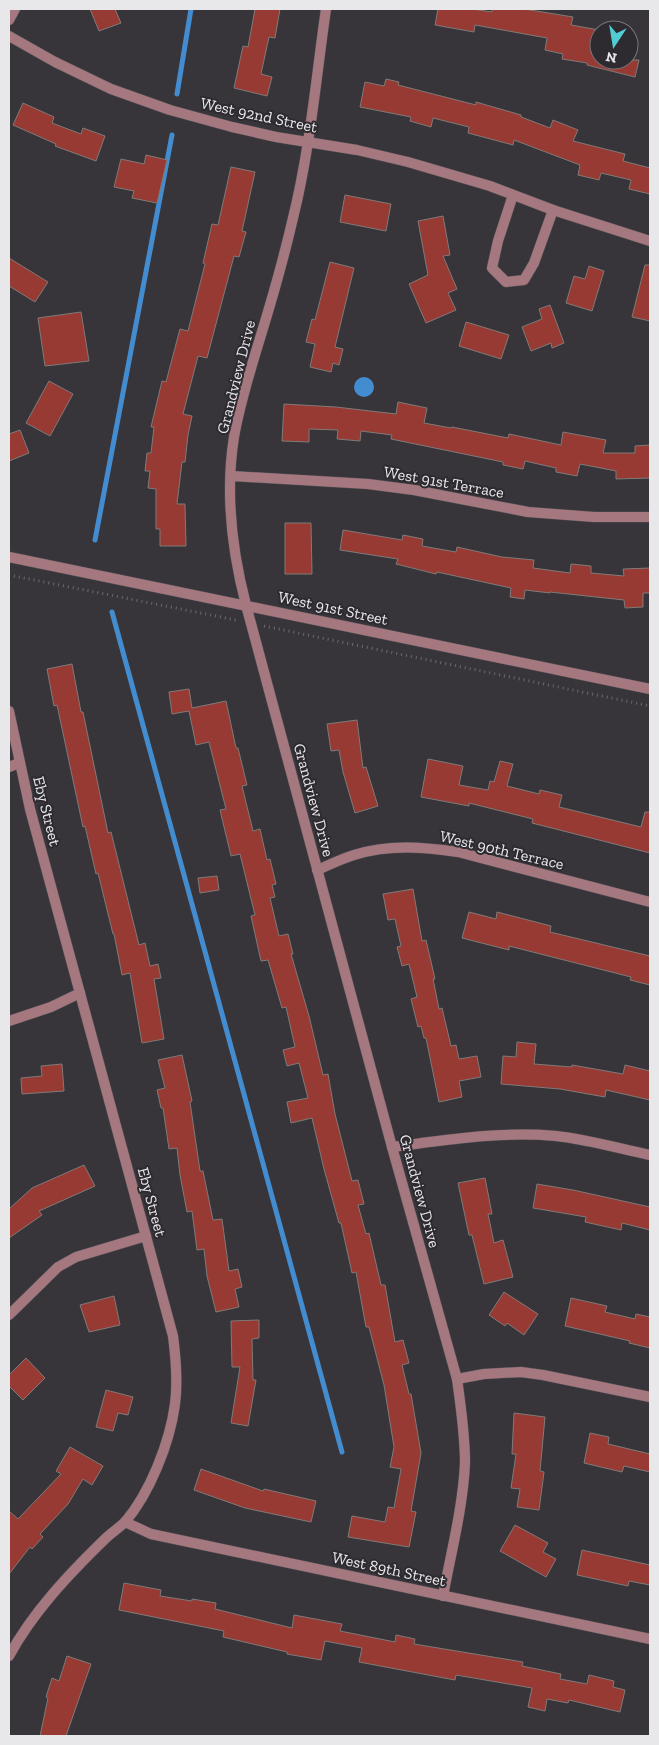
<svg xmlns="http://www.w3.org/2000/svg" width="659" height="1745" font-family="'Zilla Slab',serif">
<style>
.water{fill:#438ccf}
.lines{fill:none;stroke-linecap:round;stroke-linejoin:round}
.stream{stroke:#438ccf;stroke-width:5}
.building{fill:#963a33;stroke:#817a79}
.minor-casing{stroke:#535156;stroke-width:11}
.tertiary-casing{stroke:#535156;stroke-width:11}
.path{stroke:#6c6a6f;stroke-width:3;stroke-dasharray:1 4;stroke-linecap:butt}
.minor{stroke:#a5787f;stroke-width:10}
.tertiary{stroke:#a5787f;stroke-width:10}
.labels{text-anchor:middle;dominant-baseline:central;stroke-width:4;stroke-linejoin:round;paint-order:stroke}
.street-label{font-size:16px;fill:#e8e7ea;stroke:#2d2b30}
</style>
<rect width="100%" height="100%" fill="#37353a"/>
<circle class="water" cx="364" cy="387" r="10"/>
<g class="lines">
<g class="stream">
<path d="M177,94L191,9"/>
<path d="M95,540L172,135"/>
<path d="M112,612L342,1452"/>
</g>
</g>
<g class="building">
<path d="M90,9H115L121,23L99,31Z"/>
<path d="M255,9H280L275,38L269,37L261,74L272,77L267,96L234,88L243,46L248,47Z"/>
<path d="M438,9H472L492,12V9H524L573,17L571,25L599,30V60H639L635,77L587,65V63L562,59L563,54L545,50L547,38L475,25L474,32L435,25Z"/>
<path d="M386,79L399,82L398,85L476,105V102L521,115V117L550,128L553,120L578,130L573,141L625,154L623,161L650,168V194L629,189L631,180L601,173L599,180L578,175L580,165L514,140L513,145L468,133L469,127L433,118L431,127L410,121L411,117L360,107L365,82L384,86Z"/>
<path d="M23,103L54,117L52,123L81,134L83,128L105,136L96,161L55,146L56,144L13,125Z"/>
<path d="M146,155L167,160L157,203L132,198L134,191L114,187L121,159L144,164Z"/>
<path d="M231,167L255,172L242,231L246,232L239,257L234,256L207,358L198,356L183,414L192,416L188,435L185,462H182L177,504H185L186,546H160V529H156V489L148,488L150,471H145L147,453H151L154,427H151L162,381L166,382L180,329L188,331L205,264L203,263L212,224L218,225Z"/>
<path d="M345,195L391,204L386,231L340,222Z"/>
<path d="M443,216L450,255L443,256L457,289L448,293L456,310L426,323L409,284L428,275L418,221Z"/>
<path d="M9,258L48,282L35,302L9,286Z"/>
<path d="M330,262L354,268L335,347L343,349L339,365L333,363L331,372L310,367L315,344L306,342L312,319L315,320Z"/>
<path d="M645,265H650V321L632,317Z"/>
<path d="M589,266L604,271L592,311L566,303L574,276L585,279Z"/>
<path d="M550,305L564,343L552,348L551,343L531,351L522,327L542,319L539,309Z"/>
<path d="M81,312L89,361L45,366L38,318Z"/>
<path d="M466,322L509,335L501,359L459,346Z"/>
<path d="M49,381L73,394L50,436L26,423Z"/>
<path d="M398,402L427,408L424,423L451,428L452,427L508,438L509,434L561,445L563,432L606,440L603,453H635V446L650,445V478L616,479V471L580,464L577,476L556,472V468L525,461L523,469L503,465V462L391,439L392,435L361,431L360,441L337,439L338,430L309,429V442L282,441L284,404L336,407L396,414Z"/>
<path d="M20,430L29,453L9,461V434Z"/>
<path d="M285,523H311L312,574H285Z"/>
<path d="M343,530L402,540L403,535L423,539L422,546L456,552L457,547L502,557L534,560L533,568L570,573L571,564L591,566V573L624,576L623,569L650,568V593H643V607L625,608L624,600L550,592V593L525,590L524,599L510,597L511,588L437,572L436,574L396,564L398,559L340,550Z"/>
<path d="M72,664L81,712H83L108,833L111,832L139,945L145,943L150,966L158,964L161,978L154,979L164,1039L142,1043L130,973L122,975L114,934H113L98,873L96,874L85,826L83,827L57,705L54,706L47,669Z"/>
<path d="M189,689L192,708L226,701L236,748H238L247,785L242,786L253,831L260,829L267,860L270,859L276,884L272,885L275,897L270,898L279,936L288,934L293,954H291L309,1016L323,1075L328,1074L335,1114L352,1181L358,1180L364,1204L358,1205L366,1234L369,1233L381,1285H385L395,1342L403,1340L409,1363L402,1365L409,1394H411L421,1453L411,1511L416,1512L409,1547L348,1537L352,1516L385,1522L388,1507L394,1508L401,1469L390,1467L394,1447L384,1385L369,1327H366L356,1272L352,1273L341,1223H339L324,1169L312,1118L291,1123L287,1102L308,1098L299,1063L287,1066L283,1050L295,1047L286,1007L282,1008L268,960L261,961L251,916L255,915L240,854L231,856L220,810L226,809L209,742L196,745L189,711L172,714L169,692Z"/>
<path d="M357,720L363,768L366,767L378,806L355,813L343,772L339,750L331,751L327,724Z"/>
<path d="M428,759L463,766L459,785L488,790L490,781L494,782L500,761L513,764L507,786L539,794L540,790L562,795L559,807L641,827L645,812H650V853L532,823L533,819L469,803V806L421,797Z"/>
<path d="M217,876L219,890L200,893L198,878Z"/>
<path d="M413,889L422,941L426,940L435,979H433L439,1009L442,1008L451,1046L456,1045L459,1059L477,1056L481,1077L459,1081L462,1097L439,1102L426,1038H424L421,1026L418,1027L411,999L417,997L409,964L402,966L397,947L401,946L395,919L388,920L383,894Z"/>
<path d="M469,912L496,919L497,912L551,926L550,932L650,956V985L630,980L631,977L509,946V950L462,938Z"/>
<path d="M517,1042L536,1044L534,1064L572,1067V1065L623,1074L625,1065L650,1071V1100L606,1090L605,1097L560,1089L501,1084L503,1056L516,1057Z"/>
<path d="M182,1055L192,1101L190,1102L200,1171H203L213,1220L222,1219L229,1271L238,1269L242,1287L235,1289L239,1307L216,1312L207,1276L204,1249L197,1250L192,1211L187,1212L180,1175L177,1148L169,1149L163,1108H161L157,1090L165,1088L158,1060Z"/>
<path d="M62,1064L64,1091L22,1094L21,1078L42,1076L41,1066Z"/>
<path d="M84,1165L95,1186L39,1211L42,1215L9,1238V1209L32,1188Z"/>
<path d="M485,1178L492,1214H488L494,1243L503,1240L513,1277L484,1284L472,1235H469L458,1183Z"/>
<path d="M537,1184L573,1190L650,1207V1230L622,1223L621,1230L585,1222L586,1217L533,1208Z"/>
<path d="M504,1292L538,1314L524,1335L507,1323L505,1326L489,1315Z"/>
<path d="M114,1296L120,1325L89,1332L80,1305Z"/>
<path d="M571,1298L607,1306L605,1312L635,1319L636,1314L650,1317V1348L629,1343L630,1341L565,1326Z"/>
<path d="M259,1320V1338L252,1339L253,1380H256L248,1426L231,1423L240,1367H232L231,1321Z"/>
<path d="M26,1358L45,1378L23,1400L9,1386V1375Z"/>
<path d="M106,1390L133,1397L128,1415L118,1413L113,1431L96,1427Z"/>
<path d="M514,1413L545,1417L540,1471L544,1472L539,1510L517,1507L520,1489L511,1488L516,1454H512Z"/>
<path d="M590,1433L609,1437L608,1444L650,1454V1472L624,1466L622,1472L584,1463Z"/>
<path d="M70,1447L103,1466L92,1485L83,1479L68,1504L40,1534L43,1537L32,1549L30,1547L9,1574V1511L18,1519L61,1474L56,1471Z"/>
<path d="M201,1469L263,1491L264,1489L316,1501L311,1522L245,1508L194,1490Z"/>
<path d="M515,1525L548,1543L543,1552L556,1559L546,1577L500,1551Z"/>
<path d="M582,1550L650,1565V1585L629,1581L628,1586L577,1575Z"/>
<path d="M124,1583L161,1590L160,1596L192,1601V1599L216,1603L215,1609L292,1628L294,1615L342,1624L340,1631L395,1642L396,1635L415,1639L414,1644L523,1662L522,1666L561,1674L560,1679L587,1684L589,1675L614,1681L613,1687L625,1690L620,1712L569,1700L568,1703L547,1699L545,1711L528,1707L532,1688L456,1675L455,1680L359,1662L362,1648L325,1641L321,1660L287,1654V1652L223,1637L224,1631L119,1610Z"/>
<path d="M67,1656L91,1664L66,1736H40L48,1698L46,1697L52,1678L59,1681Z"/>
</g>
<g class="lines">
<g class="minor-casing">
<g id="minor">
<path d="M326,9C316,78 310,150 293,218C284,257 273,296 261,335C251,368 240,402 234,437C225,493 232,551 246,605L392,1147L457,1379C461,1407 465,1436 465,1463C463,1507 451,1553 443,1596"/>
<path d="M9,20L15,9"/>
<path d="M9,36L55,62L111,89L170,110L232,127L276,137L357,150L408,162L490,186L553,210L650,241"/>
<path d="M513,195L498,241L492,268L506,282L524,280L534,263L553,210"/>
<path d="M232,476L368,484L414,490L528,512L594,517H650"/>
<path d="M9,711L30,809L173,1336C176,1359 178,1381 175,1404C170,1442 150,1493 125,1522C119,1528 111,1533 105,1539C68,1575 33,1612 9,1656"/>
<path d="M9,767L19,763"/>
<path d="M317,870C329,865 341,859 354,855C389,844 423,847 458,852L650,902"/>
<path d="M9,1021L51,1007L80,993"/>
<path d="M392,1147C447,1140 501,1131 556,1136C586,1139 621,1149 650,1155"/>
<path d="M9,1315L58,1267L76,1257L146,1236"/>
<path d="M457,1379L484,1374L521,1372L543,1375L650,1397"/>
<path d="M125,1522L151,1534L650,1639"/>
</g>
</g>
<g class="tertiary-casing">
<path id="tertiary" d="M9,557L650,689"/>
</g>
<g class="path">
<path d="M9,575L236,620"/>
<path d="M264,626L650,706"/>
</g>
<use href="#minor" class="minor"/>
<use href="#tertiary" class="tertiary"/>
</g>
<g class="labels">
<g class="street-label">
<text transform="translate(259 115) rotate(12)">West 92nd Street</text>
<text transform="translate(236 377) rotate(-76)">Grandview Drive</text>
<text transform="translate(444 482) rotate(10)">West 91st Terrace</text>
<text transform="translate(333 608) rotate(12)">West 91st Street</text>
<text transform="translate(314 800) rotate(75)">Grandview Drive</text>
<text transform="translate(47 811) rotate(76)">Eby Street</text>
<text transform="translate(502 850) rotate(13)">West 90th Terrace</text>
<text transform="translate(420 1191) rotate(75)">Grandview Drive</text>
<text transform="translate(152 1202) rotate(75)">Eby Street</text>
<text transform="translate(389 1569) rotate(12)">West 89th Street</text>
</g>
</g>
<rect width="659" height="1745" fill="none" stroke="#e8e7ea" stroke-width="20"/>
<g transform="translate(614 45) rotate(192)"><circle r="24" fill="#2d2b30" stroke="#78767a"/>
<path d="M0-4L9 19L0 12L-9 19Z" fill="#51ccd3"/>
<text y="-8" font-size="14" font-weight="bold" text-anchor="middle" fill="#e8e7ea">N</text>
</g>
</svg>
